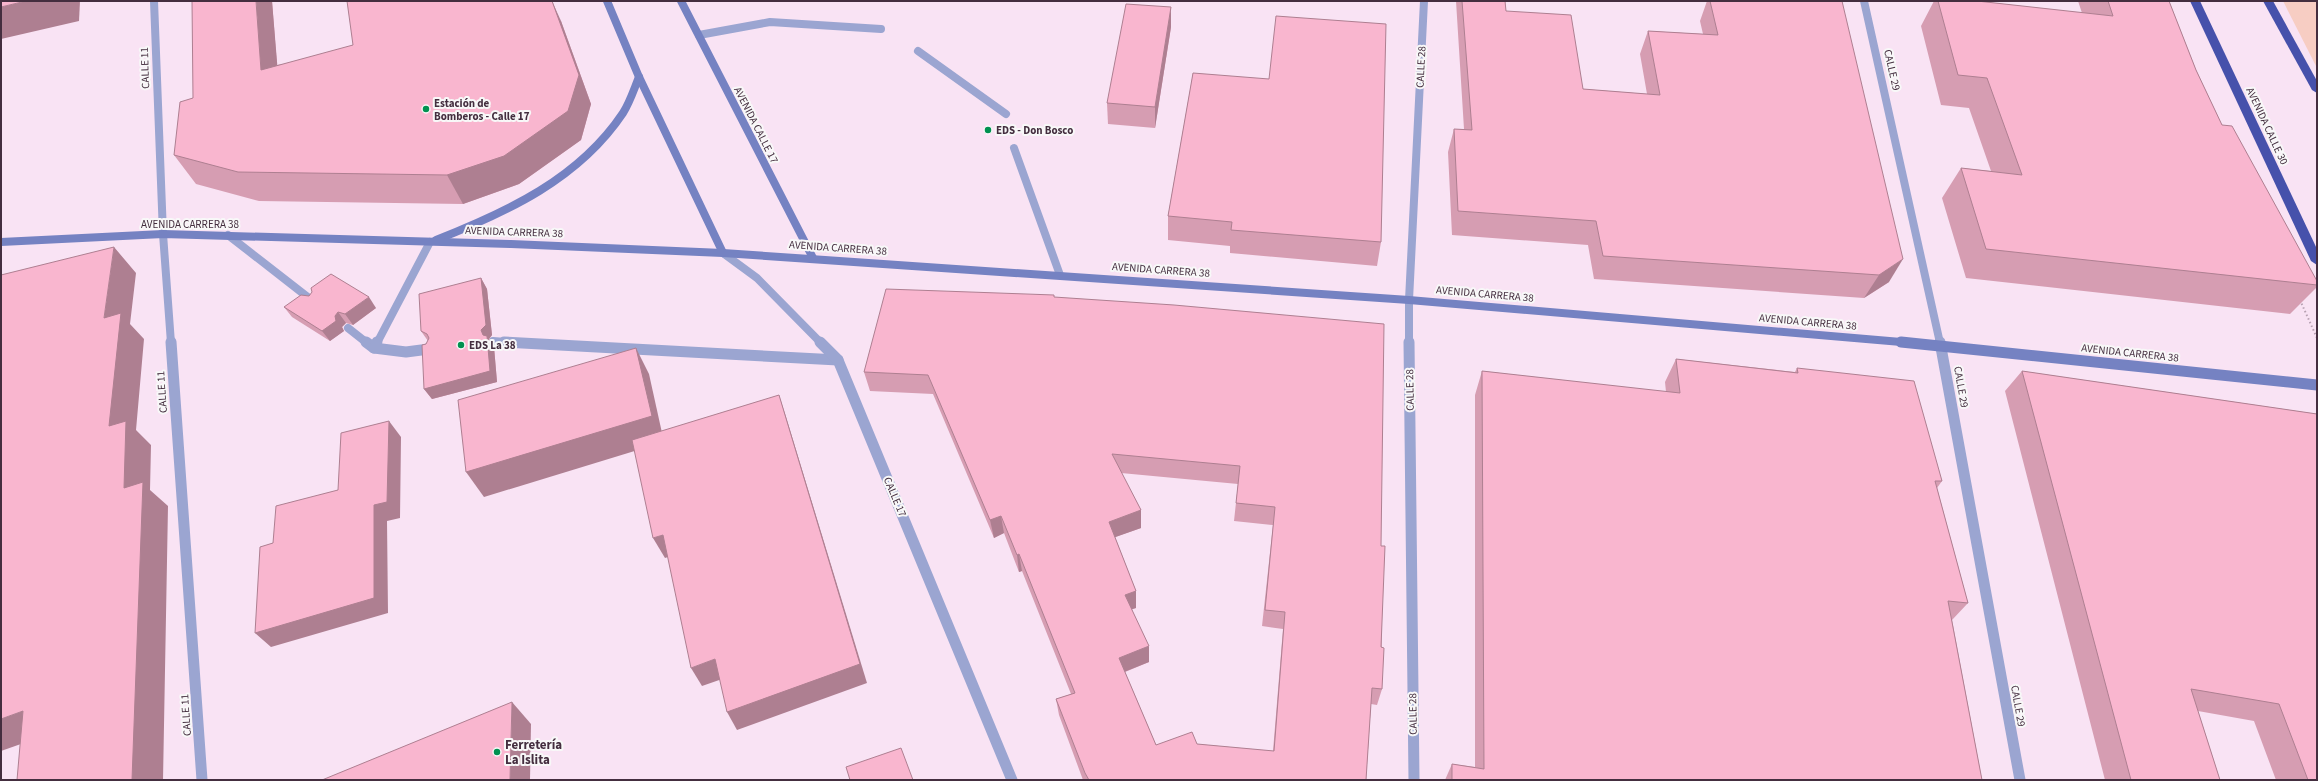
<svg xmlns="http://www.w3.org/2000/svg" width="2318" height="781" font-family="'Source Sans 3',sans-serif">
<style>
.green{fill:#f7cdc3}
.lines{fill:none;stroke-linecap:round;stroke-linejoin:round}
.path{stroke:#b7a1b2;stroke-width:2;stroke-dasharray:1.5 2.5;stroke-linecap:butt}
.lane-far1{stroke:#9ba5d1;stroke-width:8}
.lane{stroke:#9ba5d1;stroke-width:11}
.street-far1{stroke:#9ba5d1;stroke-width:8}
.street{stroke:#9ba5d1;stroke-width:11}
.secondary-far1{stroke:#7582c2;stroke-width:8}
.secondary{stroke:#7582c2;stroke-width:11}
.highway{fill:#4651ab;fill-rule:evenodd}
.wall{fill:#d69db2;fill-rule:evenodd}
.shaded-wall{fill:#ae7f91}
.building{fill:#f9b6cf;stroke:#ae7f91;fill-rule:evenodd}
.poi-dot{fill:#009150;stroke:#f8f8f8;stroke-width:1.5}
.labels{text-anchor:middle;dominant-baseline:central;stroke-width:4;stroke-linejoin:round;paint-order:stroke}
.street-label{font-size:11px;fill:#442e3f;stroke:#f8f8f8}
.poi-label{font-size:11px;font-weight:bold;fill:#442e3f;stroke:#f8f8f8;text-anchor:start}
.near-poi-label{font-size:13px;font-weight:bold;fill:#442e3f;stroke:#f8f8f8;text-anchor:start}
</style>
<rect width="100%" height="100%" fill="#f9e3f4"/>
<path class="green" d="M2283,1H2317V68Z"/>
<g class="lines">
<path class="path" d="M2300,300L2317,338"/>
<g class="lane-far1">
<path d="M699,35L770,22L881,29"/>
<path d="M918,51L1006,114"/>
<path d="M1014,148L1060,275"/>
<path d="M228,235L314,302"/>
<path d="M348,328L367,343"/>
<path d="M493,341L522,343"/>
<path d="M377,343L430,242"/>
</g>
<g class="lane">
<path d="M366,342L374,348"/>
<path d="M377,342L374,348L406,352L429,349"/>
<path d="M504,342L838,360"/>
</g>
<g class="street-far1">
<path d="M154,1L163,234L171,343"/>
<path d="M1864,1L1940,343"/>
<path d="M723,253L757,278L821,343"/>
<path d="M1409,343V300L1424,1"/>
</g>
<g class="street">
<path d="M171,342L202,780"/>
<path d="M820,342L838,360L1012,780"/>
<path d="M1409,342L1414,780"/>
<path d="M1940,342L2020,780"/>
</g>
<g class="secondary-far1">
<path d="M607,1L639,77L723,253"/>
<path d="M681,1L813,258"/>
<path d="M436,240C507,212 579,179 623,113C630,102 634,89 639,77"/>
<path d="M1,242L163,234L511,244L723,253L1409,300L1913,343"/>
</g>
<path class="secondary" d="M1901,342L2317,385"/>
<g class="highway">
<path d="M2190,1H2200L2317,249V265L2311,261Z"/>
<path d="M2263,1H2273L2317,81V93L2312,90Z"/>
</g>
</g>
<g class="wall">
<path d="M272,1L277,65L561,21L591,104L581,140L519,184L463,204L259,201L196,184L174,155L193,98Z"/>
<path d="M1456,1H1505L1506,11L1583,89L1647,94L1640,54L1648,31L1703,34L1700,21L1707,1H1842L1889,282L1864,298L1594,279L1588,245L1452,235L1448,152L1454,129H1464Z"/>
<path d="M1934,1H1977L2082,13L2078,1H2169L2196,70L2222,125L2317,281V287L2290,314L1966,278L1942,198L1961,168L1991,171L1969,108L1941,105L1921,26Z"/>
<path d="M1171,7V27L1155,128L1108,124L1107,103Z"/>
<path d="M1193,73L1381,242L1377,266L1230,253V246L1168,240V216Z"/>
<path d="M481,278L487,289L492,335L489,339L494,347L497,382L432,399L424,389L426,344L428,341L421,331Z"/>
<path d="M1054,295V297L1381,546L1382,689L1377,705L1371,704L1366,780H1083L1059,715L1056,699L1071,694L1022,571L1019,572L1004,533L994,538L933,394L870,391L864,372ZM1121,473L1238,484L1234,521L1273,525L1262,626L1283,629L1273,751L1197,744L1156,745L1125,672L1149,662L1132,609L1136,608V591L1115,537L1141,528V510Z"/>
<path d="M309,296L376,308L353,325L346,323L342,327L344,331L330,341L292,317L284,307Z"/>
<path d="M1676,359L1795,372L1797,368L1942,481L1937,488L1968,603L1952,620L1982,780H1445L1452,764L1475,767V395L1482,371L1666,392L1665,382Z"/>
<path d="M2022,371L2317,414V780H2276L2254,721L2198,711L2220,780H2105L2005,391Z"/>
</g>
<g class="shaded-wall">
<path d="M26,1H80L79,21L1,39V7Z"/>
<path d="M256,1H272L280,98L261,70Z"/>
<path d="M552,1L561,21L591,104L581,140L519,184L463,204L447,175Z"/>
<path d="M1171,7V27L1155,128V107Z"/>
<path d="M114,247L136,273L130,324L144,339L136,430L151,445L150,490L168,506L163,780H132L124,488L109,426L104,318Z"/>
<path d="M1903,259L1889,282L1864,298L1879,275Z"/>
<path d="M481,278L487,289L492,335L489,339L494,347L497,382L432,399L424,389L483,335L481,330Z"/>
<path d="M369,297L376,308L353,325L345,314Z"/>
<path d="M338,312L346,323L342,327L344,331L330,341L322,331Z"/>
<path d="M636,348L649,374L664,442L484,497L466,472Z"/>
<path d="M779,395L786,417L867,683L737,730L727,712Z"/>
<path d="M389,421L401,437L400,518L387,521L388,613L271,647L255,633L374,505Z"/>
<path d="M1141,510V528L1110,539L1109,522Z"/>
<path d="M1001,516L1004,533L994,538L990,520Z"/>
<path d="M663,535L674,555L665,558L653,538Z"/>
<path d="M1019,554L1022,571L1019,572L1017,555Z"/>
<path d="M1136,591V608L1126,611L1125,595Z"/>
<path d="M1149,646V662L1119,674V658Z"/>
<path d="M715,659L725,678L702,686L691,668Z"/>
<path d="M512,702L531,724L530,780H510Z"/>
<path d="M23,711L55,732L1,751V719Z"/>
</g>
<g class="building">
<path d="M1,1H26L1,7Z"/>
<path d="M192,1H256L261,70L353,45L347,1H552L579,75L568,111L504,156L447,175L238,172L174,155L180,102L193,98Z"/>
<path d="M1462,1H1505L1506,11L1571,15L1583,89L1660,95L1648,31L1718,35L1710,1H1842L1903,259L1879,275L1603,256L1596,221L1458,211L1454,129L1472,130Z"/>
<path d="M1938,1H1977L2113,16L2108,1H2169L2196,70L2222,125L2232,126L2317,281V285L1986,249L1961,168L2022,175L1987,78L1958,75Z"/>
<path d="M1126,4L1171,7L1155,107L1107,103Z"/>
<path d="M1276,16L1386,24L1381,242L1231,230L1232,222L1168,216L1193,73L1269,79Z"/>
<path d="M114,247L104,318L121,313L109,426L126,421L124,488L143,482L132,780H17L23,711L1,719V275Z"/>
<path d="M331,274L369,297L345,314L338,312L335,316L336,321L322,331L284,307L301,295L309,296L312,292L311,288Z"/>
<path d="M481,278L486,325L481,330L483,335L487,336L490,371L424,389L422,345L426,344L429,338L427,334L421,331L419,294Z"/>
<path d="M886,289L1054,295V297L1174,305L1384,324L1381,546H1385L1381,647L1384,648L1382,689L1372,688L1366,780H1089L1085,773L1056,699L1075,693L1019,554L1017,555L1001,516L990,520L928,375L864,372ZM1112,454L1240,466L1236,503L1275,507L1265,610L1285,612L1274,751L1197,744L1192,732L1156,745L1119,658L1149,646L1125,595L1136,591L1109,522L1141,510Z"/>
<path d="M636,348L652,416L466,472L458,400Z"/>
<path d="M1676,359L1798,373L1797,368L1914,381L1942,481H1935L1968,603L1948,601L1982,780H1452V764L1484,769L1482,371L1680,393Z"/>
<path d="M2022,371L2317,414V780H2308L2279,704L2191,689L2220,780H2131Z"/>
<path d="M779,395L860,664L727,712L715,659L691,668L663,535L653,538L632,440Z"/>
<path d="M389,421L387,502L374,505V598L255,633L260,547L273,543L276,506L338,490L341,433Z"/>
<path d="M512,702L510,780H322Z"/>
<path d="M901,748L913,780H850L846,767Z"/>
</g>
<g class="poi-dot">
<circle cx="426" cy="109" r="4"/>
<circle cx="988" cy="130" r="4"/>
<circle cx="461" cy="345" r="4"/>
<circle cx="497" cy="752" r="4"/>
</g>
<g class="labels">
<g class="street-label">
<text transform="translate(1421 67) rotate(-87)">CALLE 28</text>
<text transform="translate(145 68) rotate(-92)">CALLE 11</text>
<text transform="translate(1892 70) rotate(77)">CALLE 29</text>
<text transform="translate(756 125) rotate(63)">AVENIDA CALLE 17</text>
<text transform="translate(2267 126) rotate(65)">AVENIDA CALLE 30</text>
<text x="190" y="224">AVENIDA CARRERA 38</text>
<text transform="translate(514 232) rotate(2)">AVENIDA CARRERA 38</text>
<text transform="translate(838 248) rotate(4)">AVENIDA CARRERA 38</text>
<text transform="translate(1161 270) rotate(4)">AVENIDA CARRERA 38</text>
<text transform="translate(1485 294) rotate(5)">AVENIDA CARRERA 38</text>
<text transform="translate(1808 322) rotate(5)">AVENIDA CARRERA 38</text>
<text transform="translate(2130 353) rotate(6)">AVENIDA CARRERA 38</text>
<text transform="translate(1961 387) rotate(80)">CALLE 29</text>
<text transform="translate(1410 390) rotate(-91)">CALLE 28</text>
<text transform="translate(162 392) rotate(-94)">CALLE 11</text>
<text transform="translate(895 497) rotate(67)">CALLE 17</text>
<text transform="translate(2018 706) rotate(80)">CALLE 29</text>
<text transform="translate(1413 714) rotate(-91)">CALLE 28</text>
<text transform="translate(186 715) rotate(-94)">CALLE 11</text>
</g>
<g class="poi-label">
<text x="434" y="103">Estación de<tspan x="434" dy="13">Bomberos - Calle 17</tspan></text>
<text x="996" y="130">EDS - Don Bosco</text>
<text x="469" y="345">EDS La 38</text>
</g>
<g class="near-poi-label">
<text x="505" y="745">Ferretería<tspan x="505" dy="15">La Islita</tspan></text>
</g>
</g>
<rect width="2318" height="781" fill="none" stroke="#442e3f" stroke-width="4"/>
</svg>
